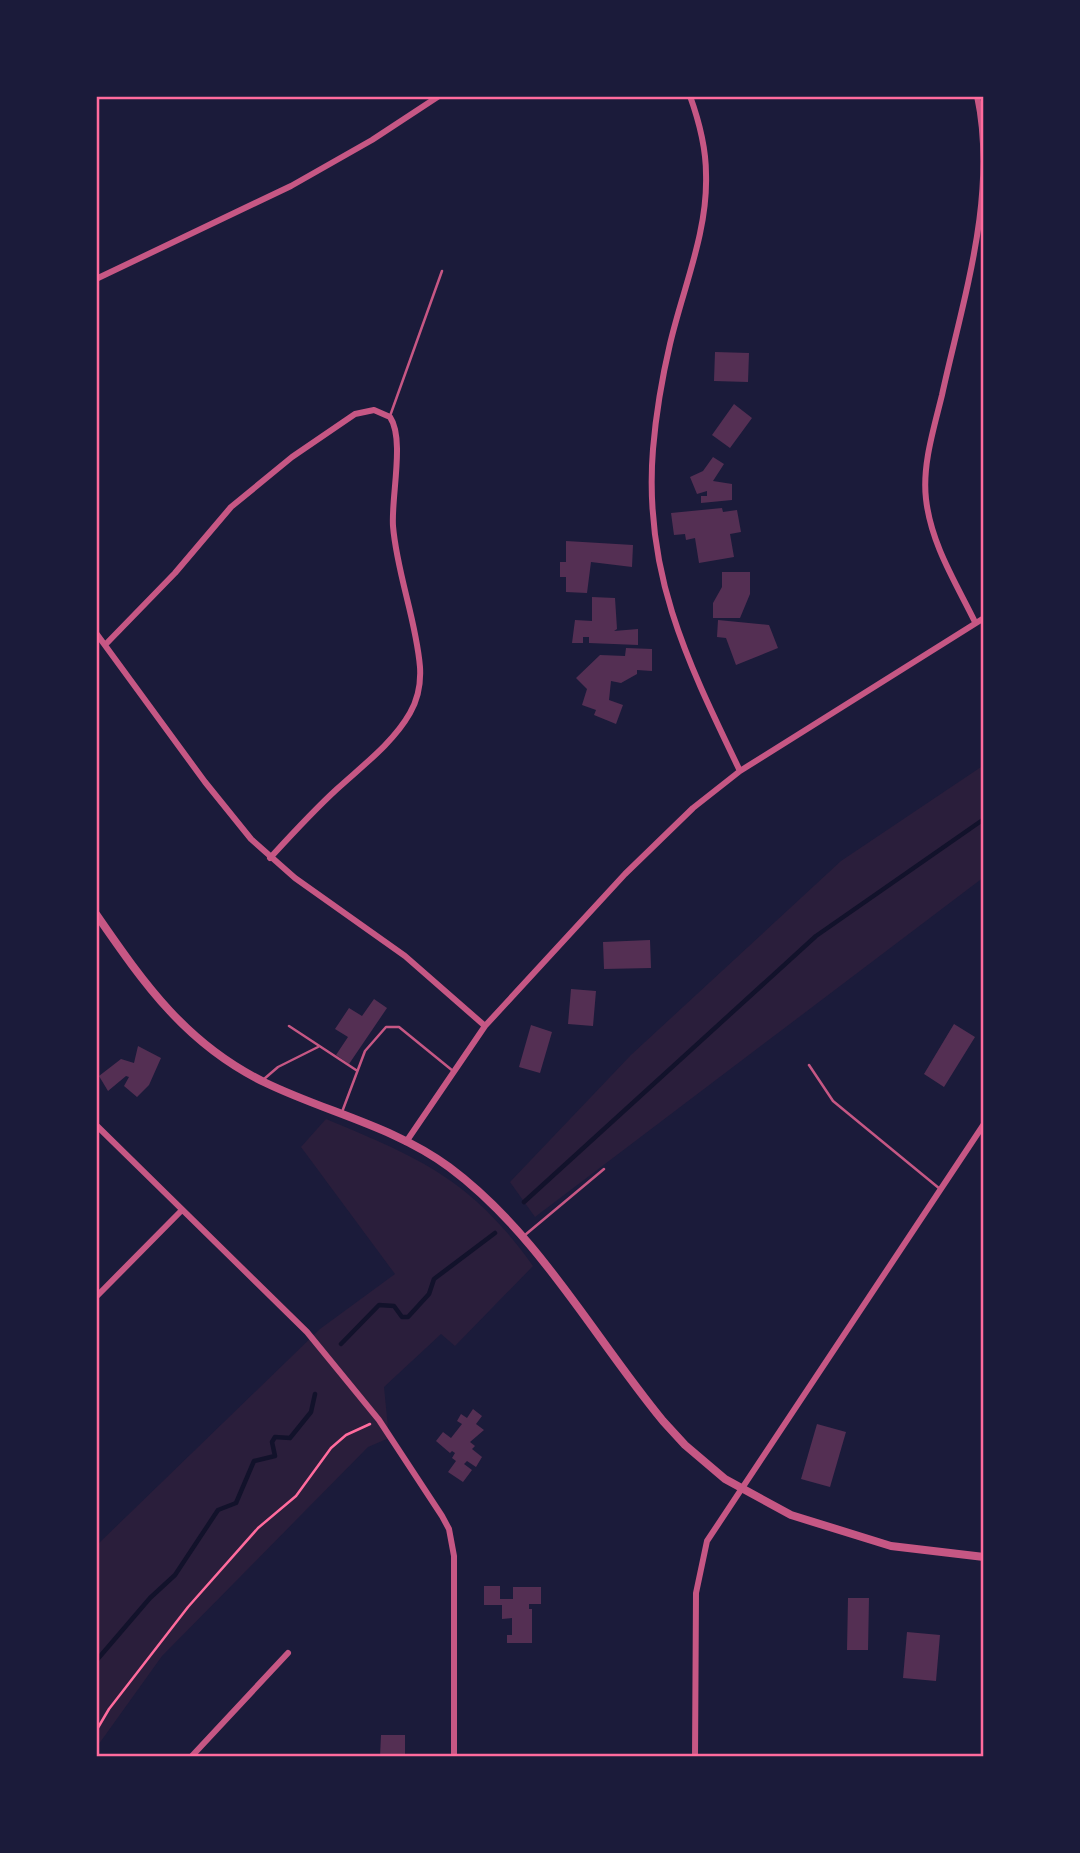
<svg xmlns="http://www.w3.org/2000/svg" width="1080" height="1853" font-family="'PT Sans',sans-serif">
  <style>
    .green { fill: #2a1e3b }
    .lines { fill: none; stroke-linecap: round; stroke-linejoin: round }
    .stream { stroke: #12122b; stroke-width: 4.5 }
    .building { fill: #542f53 }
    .path { stroke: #ff6b9d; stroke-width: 2.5 }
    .service { stroke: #c65784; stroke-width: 2.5 }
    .minor { stroke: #c65784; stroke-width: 6 }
    .tertiary { stroke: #c65784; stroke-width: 8 }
    .neatline { fill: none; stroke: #ff6b9d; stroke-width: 2.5 }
  </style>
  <rect width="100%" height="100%" fill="#1b1b3a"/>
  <path class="green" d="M984,765V877L535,1217L510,1182L631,1055L841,861Z
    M326,1119C420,1158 472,1180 533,1266L455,1346L441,1334L384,1387L389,1438L368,1447L162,1656L96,1748V1546L320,1329L395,1274L301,1147Z"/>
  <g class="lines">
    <path class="stream" d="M524,1202L816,936L984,819
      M341,1344L379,1305L394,1306L402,1317H408L429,1294L434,1279L495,1233
      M96,1661L150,1598L175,1575L218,1510L236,1503L254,1461L275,1456L272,1442L275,1437L290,1438L311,1412L315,1394"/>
  </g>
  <path class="building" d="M715,352L749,353L748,382L714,381Z
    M734,404L752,418L730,448L712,435Z
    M713,457L724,464L713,481L732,484V500L701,503V496H707V491L697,494L690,477L703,471Z
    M722,508L723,512L737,510L741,532L730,534L734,557L699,563L695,538L686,540L685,534L674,535L671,513Z
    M566,541L633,545L632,567L591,562L587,593L566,592V577H560V562H566Z
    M722,572H750V594L740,618H713V603L722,587Z
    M592,597L615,598L617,629L614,631L638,629V645L589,643V637H583V643H572L575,620L592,621Z
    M718,620L769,625L778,648L736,665L726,638L717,637Z
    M626,648L652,649V671L637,670V674L621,683L611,681L609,700L623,705L616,724L594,715L596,710L582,705L587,689L576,678L600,655L625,656Z
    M650,940L651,968L604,969L603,942Z
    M571,989L596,991L593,1026L568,1024Z
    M374,999L387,1008L349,1064L336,1055L348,1037L335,1029L349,1008L362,1016Z
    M954,1024L975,1037L944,1087L924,1074Z
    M531,1025L552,1032L540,1073L519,1067Z
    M138,1046L161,1058L149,1085L137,1097L124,1086L129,1077L126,1076L108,1091L99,1076L121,1059L134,1063Z
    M473,1409L482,1416L476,1424L484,1430L470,1442L475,1446L472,1449L482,1457L476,1467L467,1461L464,1464L472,1470L463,1482L448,1472L456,1461L452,1458L455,1453L452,1451L450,1453L436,1441L443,1432L451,1438L462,1424L457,1421L461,1414L467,1418Z
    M817,1424L846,1432L830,1487L801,1479Z
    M484,1586H500V1599H513V1587H541V1604H529V1609H532V1643H507V1635H512V1618L502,1619V1605H484Z
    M848,1598H869L868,1650H847Z
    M907,1632L940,1635L936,1681L903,1678Z
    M381,1735H405V1757H380Z"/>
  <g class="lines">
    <path class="path" d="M96,1731L109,1709L188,1607L258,1528L296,1496L331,1448L346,1435L370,1424"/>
    <path class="service" d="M390,416L442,271
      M289,1026L356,1070
      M809,1065L833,1101L940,1189
      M264,1079L278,1067L318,1047
      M342,1112L365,1051L386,1027H399L453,1071
      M525,1235L604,1169"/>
    <path class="minor" d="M690,96C699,121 706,147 706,174C708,232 683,288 670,344C662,378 656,414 653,449C643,573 688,663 740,771
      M96,279L291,186L372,140L439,96
      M975,622C956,583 931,544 926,499C922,465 934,428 942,395C963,299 998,195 977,96
      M96,633L205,782L251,839L295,878L405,956L485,1026
      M105,645L175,573L231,507L292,457L355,414L374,410L390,417C405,439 391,497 393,526C397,574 416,619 420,667C421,683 418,699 410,713C393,743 362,766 337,789C313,811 292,834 270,858
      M96,1125L307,1332L379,1420L442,1516L449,1529L454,1556V1757
      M406,1142L485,1026L625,874L693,808L740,771L984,618
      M96,1297L181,1211
      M191,1757L288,1653
      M695,1757L696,1593L707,1541L984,1124"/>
    <path class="tertiary" d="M96,914C145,985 187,1045 266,1083C326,1112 395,1127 449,1167C538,1233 593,1336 663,1421L685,1445L725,1479L791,1515L891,1546L984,1557"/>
  </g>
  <rect width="1080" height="1853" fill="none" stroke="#1b1b3a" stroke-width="196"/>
  <rect x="98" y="98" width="884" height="1657" class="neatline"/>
</svg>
